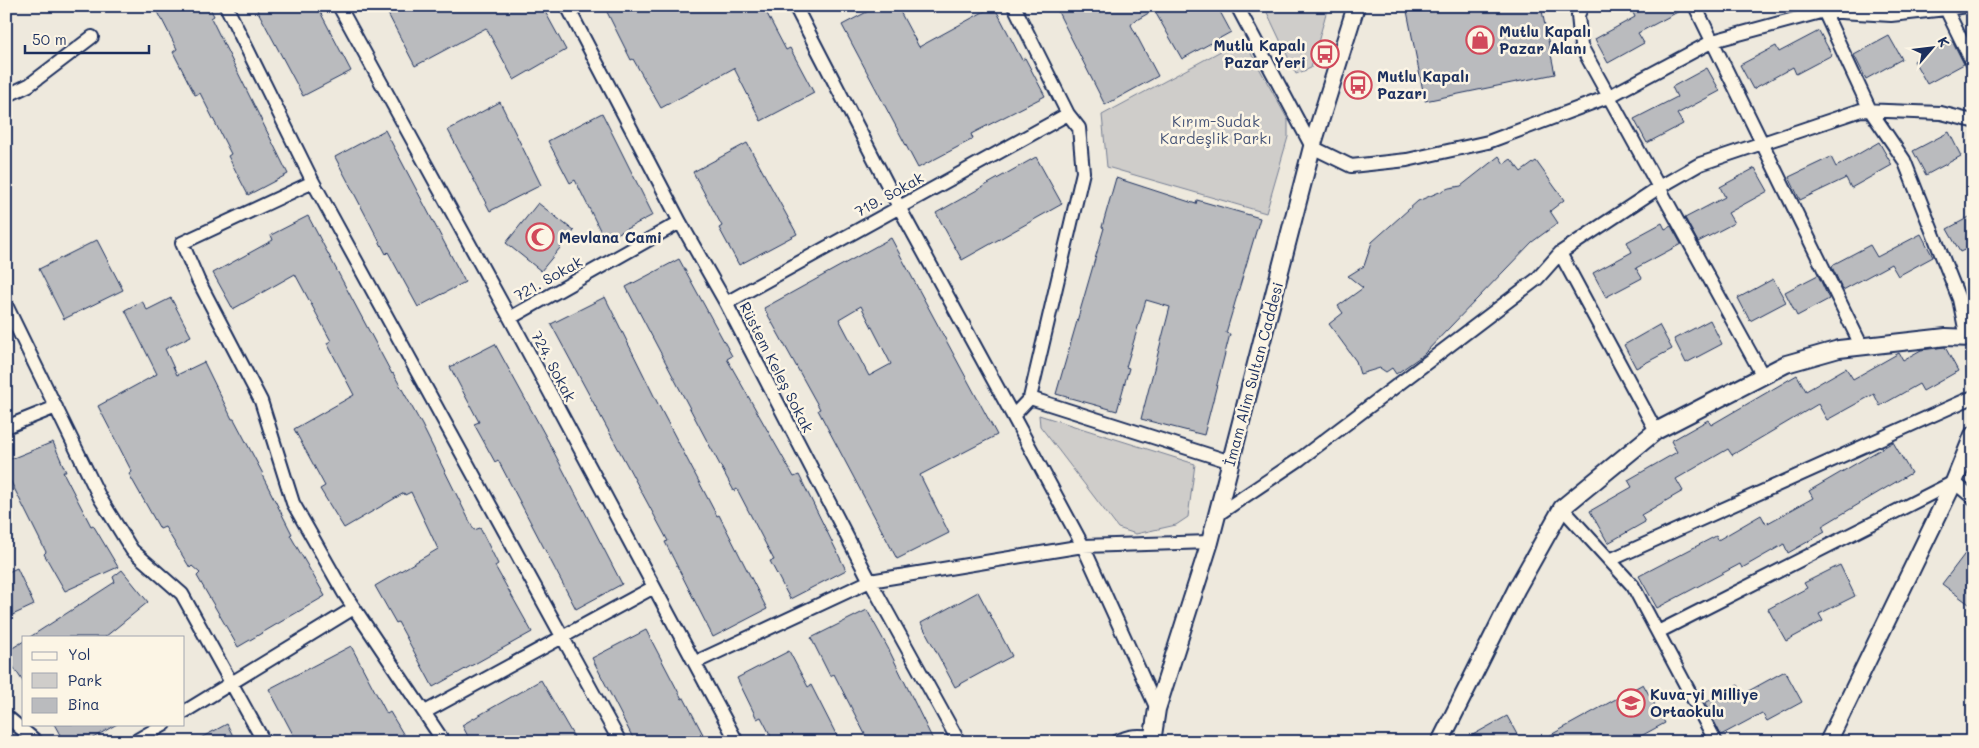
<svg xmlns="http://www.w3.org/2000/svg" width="1979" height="748" font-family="Mali,sans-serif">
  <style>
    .green { fill: #cfcdca; stroke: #757e94 }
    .building { fill: #babbbe; stroke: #1b2f5e; fill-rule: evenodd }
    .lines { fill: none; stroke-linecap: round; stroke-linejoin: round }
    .minor-casing { stroke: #1b2f5e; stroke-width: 16 }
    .tertiary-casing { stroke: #1b2f5e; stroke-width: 20 }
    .minor { stroke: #fcf5e5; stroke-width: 12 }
    .tertiary { stroke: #fcf5e5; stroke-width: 16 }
    .labels { text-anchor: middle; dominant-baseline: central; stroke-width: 5; stroke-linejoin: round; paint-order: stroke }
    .poi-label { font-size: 15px; font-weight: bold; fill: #1b2f5e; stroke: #fcf5e5; text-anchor: start }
    .park-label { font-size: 15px; fill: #485679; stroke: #fcf5e5 }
    .street-label { font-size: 15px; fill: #1b2f5e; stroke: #fcf5e5 }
  </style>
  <rect width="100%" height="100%" fill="#eee9dd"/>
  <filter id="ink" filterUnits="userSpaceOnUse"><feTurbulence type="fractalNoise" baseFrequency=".02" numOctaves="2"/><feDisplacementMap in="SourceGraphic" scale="10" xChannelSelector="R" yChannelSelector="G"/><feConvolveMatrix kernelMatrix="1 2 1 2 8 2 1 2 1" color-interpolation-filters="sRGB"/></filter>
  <g filter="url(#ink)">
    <path class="green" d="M1264,6H1328L1311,68L1296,74Z
      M1243,39L1288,120V137L1266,213L1107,167L1102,115Z
      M1039,415L1195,464L1188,517L1176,525L1136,534L1118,528L1040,426Z"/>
    <path class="building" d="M155,6H209L214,16L211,18L288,174L248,195L228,156L231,154L200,93L195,95L173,52L177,49Z
      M255,6H317L351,71L303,96Z
      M384,6H542L566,50L514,80L486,28L415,66Z
      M604,6H763L786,50L790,48L814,93L761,121L734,68L661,108L633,59L631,60Z
      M878,6H897L919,47L994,6L1022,60L1025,58L1045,96L971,134L973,139L918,168L842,25Z
      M1055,6H1217L1231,32L1182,59L1154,10L1133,22L1131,25L1158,76L1105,105Z
      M1406,6H1541L1555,74L1425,101Z
      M1630,6L1687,7L1638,33L1644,43L1608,63L1595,39L1635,17Z
      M1819,31L1832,55L1796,74L1793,67L1753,89L1740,65L1776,46L1779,52Z
      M1889,36L1902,59L1866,79L1854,55Z
      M1952,40L1964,64L1927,84L1914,61Z
      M1707,68L1720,91L1677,114L1683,124L1647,143L1634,119L1677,97L1672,87Z
      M500,102L541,185L490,211L448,130Z
      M602,113L653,215L605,240L575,180L570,183L548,141Z
      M385,130L465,282L418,307L388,252L386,254L335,157Z
      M1949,132L1961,156L1926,175L1913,151Z
      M1879,142L1892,165L1851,188L1846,178L1800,200L1789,177L1831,157L1836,167Z
      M747,143L797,234L739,265L719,228L722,226L693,172Z
      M1499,156L1504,164L1511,159L1521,172L1536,161L1564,200L1550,211L1558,223L1532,242L1423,355L1396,374L1392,368L1386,372L1380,368L1360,374L1356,361L1329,324L1343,313L1338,306L1363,288L1348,276L1364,266L1372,242L1418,201L1449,188L1461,186Z
      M1036,157L1062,204L962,260L936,213Z
      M1755,168L1768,191L1728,213L1734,223L1698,242L1685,218L1725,197L1720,187Z
      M1116,178L1196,204L1197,200L1260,218L1226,333L1230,334L1204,435L1141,419L1170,307L1146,300L1126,367L1129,368L1117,411L1056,394L1104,228L1102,227Z
      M538,203L574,231L541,271L506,243Z
      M1973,215V246L1960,252L1947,229Z
      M308,216L392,374L393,373L422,425L474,530L480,528L498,564L495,566L532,632L433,687L398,622L396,623L375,586L438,549L411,492L405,495L404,493L344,528L320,489L325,486L294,429L354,395L327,343L331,341L295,274L233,309L213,273L273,240L271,235Z
      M1662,223L1665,229L1671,226L1681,244L1636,268L1642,278L1606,297L1593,273L1632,252L1627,242Z
      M1921,234L1933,257L1898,276L1891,264L1843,290L1832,267L1834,264L1870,245L1877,257Z
      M891,238L997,435L920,475L949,533L897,559L818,410L820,409L764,308ZM861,306L891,364L869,376L839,319Z
      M97,240L123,290L64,319L39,269Z
      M679,259L732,356L727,359L794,477L799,475L846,570L790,599L770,561L774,560L737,489L734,491L706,439L626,287Z
      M1818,275L1829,299L1797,316L1785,292Z
      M1773,279L1786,302L1750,321L1738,298Z
      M605,297L657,402L717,516L719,515L767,609L713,637L665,542L668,541L551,324Z
      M171,298L191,336L165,349L177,375L204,362L232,419H234L263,474L262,475L292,534L290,535L325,596L238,647L197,576L200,573L192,566L190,568L165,527L160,529L129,474L132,472L98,406L157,374L125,310L142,301L147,310Z
      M1710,320L1722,344L1686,363L1674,339Z
      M1659,325L1672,349L1636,368L1624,345Z
      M495,344L545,435L622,584L576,609L498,460L495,462L474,424L479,422L450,367Z
      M1945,347L1958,371L1923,391L1919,384L1880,406L1874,394L1827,420L1818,404L1732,455L1728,449L1676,479L1683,491L1641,515L1645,522L1608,543L1590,511L1632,487L1628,480L1677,452L1671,441L1708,420L1711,425L1797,375L1806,391L1846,368L1853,379L1899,353L1903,360L1921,350Z
      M53,442L66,472H63L91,526L93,525L118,567L65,591L44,554L46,552L6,472V461Z
      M1893,442L1911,473L1822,526L1825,532L1788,553L1784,544L1742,568L1740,564L1657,608L1639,576L1716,536L1718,540L1761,515L1766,524L1813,498L1809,491Z
      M1973,543V607L1942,584Z
      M1840,565L1855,596L1819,614L1823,621L1786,641L1768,609L1807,588L1804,583Z
      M17,568L34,605L6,618V573Z
      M122,570L148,602L105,637H30L115,582L113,577Z
      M978,592L1012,656L955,687L921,623Z
      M867,610L888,648L934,742H869L834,674L830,676L811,638Z
      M646,630L682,699L684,698L707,742H635L592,658Z
      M24,641V683L6,656V652Z
      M351,646L387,714L390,712L408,742H297L269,689Z
      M789,651L808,687L811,685L840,742H774L761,717L757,719L737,678Z
      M1785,671L1802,702L1767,721L1762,713L1721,735L1705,703L1738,685L1743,694Z
      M541,680L574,737L566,742H471L462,725Z
      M1643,684L1665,723L1630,742H1538Z
      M1507,716L1521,742H1460Z
      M54,724H117L86,742H64Z
      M227,724L236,742H193Z"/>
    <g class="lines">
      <g class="minor-casing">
        <path id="minor" d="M226,6L313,182L620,742
          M339,6L510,318L737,742
          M567,6L680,222L726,303L870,581L959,742
          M795,6L899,207L1013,416
          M1014,6L1068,114L1079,128L1083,172L1030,398L1013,416L1083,546L1157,709
          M1237,6L1312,147L1351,166L1407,160L1488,142L1608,97L1713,41L1824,11L1891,15L1946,9L1973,64
          M1582,6L1578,15L1581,46L1763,376
          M1695,6L1862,347
          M1945,6L1946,9L1966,6
          M1824,11L1870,110L1904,160L1959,299L1967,338
          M6,96L29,85L92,37
          M313,182L182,243L198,280L261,401L293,503L344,593L444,742
          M1560,253L1656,431
          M726,303L1068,114
          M6,305L100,498L132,550L182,594L264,742
          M510,318L680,222
          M1030,398L1231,462
          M6,427L56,407
          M1562,508L1633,586L1716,742
          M1217,515L1300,459L1537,279L1560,253L1658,188L1700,164L1861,110L1941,113L1973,121
          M1610,560L1973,397
          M1658,632L1954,482L1973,498
          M696,662L870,581L1083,546L1210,542
          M184,712L354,608
          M425,712L654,587
          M6,716L37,742
          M134,742L165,724
          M1116,742C1129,735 1139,735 1153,737"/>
      </g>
      <g class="tertiary-casing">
        <path id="tertiary" d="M1152,742L1157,709L1210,542L1312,147L1356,6
          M1440,742L1517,588L1562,508L1656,431L1786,364L1839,349L1946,337L1973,338
          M1828,742L1954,482L1973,435"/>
      </g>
      <use href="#minor" class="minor"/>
      <use href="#tertiary" class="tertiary"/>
    </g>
  </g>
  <defs>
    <g id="shop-ring" transform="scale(1.4375)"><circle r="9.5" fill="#fcf5e5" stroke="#d1495b" stroke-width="1.5"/><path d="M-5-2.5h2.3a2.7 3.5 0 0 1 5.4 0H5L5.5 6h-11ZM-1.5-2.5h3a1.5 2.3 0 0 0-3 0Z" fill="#d1495b"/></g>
    <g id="bus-ring" transform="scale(1.4375)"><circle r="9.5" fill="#fcf5e5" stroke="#d1495b" stroke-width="1.5"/><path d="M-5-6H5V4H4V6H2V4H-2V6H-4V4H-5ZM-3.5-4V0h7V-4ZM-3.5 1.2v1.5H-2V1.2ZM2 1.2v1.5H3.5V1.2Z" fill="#d1495b"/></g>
    <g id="mosque-ring" transform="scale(1.4375)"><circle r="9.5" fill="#fcf5e5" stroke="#d1495b" stroke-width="1.5"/><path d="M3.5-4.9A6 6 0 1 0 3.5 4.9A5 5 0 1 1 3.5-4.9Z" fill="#d1495b"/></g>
    <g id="school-ring" transform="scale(1.4375)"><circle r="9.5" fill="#fcf5e5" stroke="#d1495b" stroke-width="1.5"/><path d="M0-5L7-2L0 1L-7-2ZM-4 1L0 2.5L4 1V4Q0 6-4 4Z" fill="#d1495b"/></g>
  </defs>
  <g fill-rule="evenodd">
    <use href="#shop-ring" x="1480" y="40"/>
    <use href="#bus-ring" x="1325" y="54"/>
    <use href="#bus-ring" x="1358" y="85"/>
    <use href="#mosque-ring" x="540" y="237"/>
    <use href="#school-ring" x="1631" y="703"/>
  </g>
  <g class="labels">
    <g class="poi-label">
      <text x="1499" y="31">Mutlu Kapalı<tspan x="1499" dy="17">Pazar Alanı</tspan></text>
      <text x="1306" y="45" text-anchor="end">Mutlu Kapalı<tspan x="1306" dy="17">Pazar Yeri</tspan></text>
      <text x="1377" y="76">Mutlu Kapalı<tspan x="1377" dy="17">Pazarı</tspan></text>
      <text x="559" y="237">Mevlana Cami</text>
      <text x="1650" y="694">Kuva-yi Milliye<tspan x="1650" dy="17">Ortaokulu</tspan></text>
    </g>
    <g class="park-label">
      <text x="1216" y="121">Kırım-Sudak<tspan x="1216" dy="17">Kardeşlik Parkı</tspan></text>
    </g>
    <g class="street-label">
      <text transform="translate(889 194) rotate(-29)">719. Sokak</text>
      <text transform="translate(548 278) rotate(-29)">721. Sokak</text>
      <text transform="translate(554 366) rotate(62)">724. Sokak</text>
      <text transform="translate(777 367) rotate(63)">Rüstem Keleş Sokak</text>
      <text transform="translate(1253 374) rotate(-75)">İmam Alim Sultan Caddesi</text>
    </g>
  </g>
  <rect width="1979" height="748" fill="none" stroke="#fcf5e5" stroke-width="25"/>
  <rect x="12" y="12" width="1954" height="723" fill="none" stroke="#1b2f5e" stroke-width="2" filter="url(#ink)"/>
  <rect x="22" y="636" width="162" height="90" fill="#fcf5e5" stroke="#a2a6af"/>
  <rect x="32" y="652" width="25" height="8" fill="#fcf5e5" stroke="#a2a6af"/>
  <text x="68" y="660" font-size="15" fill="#1b2f5e">Yol</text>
  <rect x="32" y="673" width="25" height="15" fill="#cfcdca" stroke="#a2a6af"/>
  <text x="68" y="686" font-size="15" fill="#1b2f5e">Park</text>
  <rect x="32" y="698" width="25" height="15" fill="#babbbe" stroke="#a2a6af"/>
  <text x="68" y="710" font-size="15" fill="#1b2f5e">Bina</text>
  <g transform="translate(1932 48) rotate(62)" stroke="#fcf5e5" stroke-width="4" paint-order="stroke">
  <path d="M0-4L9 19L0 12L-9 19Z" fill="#1b2f5e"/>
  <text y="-8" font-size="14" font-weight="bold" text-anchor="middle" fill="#1b2f5e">K</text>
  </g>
  <path d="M25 45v8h124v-8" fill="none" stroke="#1b2f5e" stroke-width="2.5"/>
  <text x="32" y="45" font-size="15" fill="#1b2f5e" stroke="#fcf5e5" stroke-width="4" paint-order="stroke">50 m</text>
</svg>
